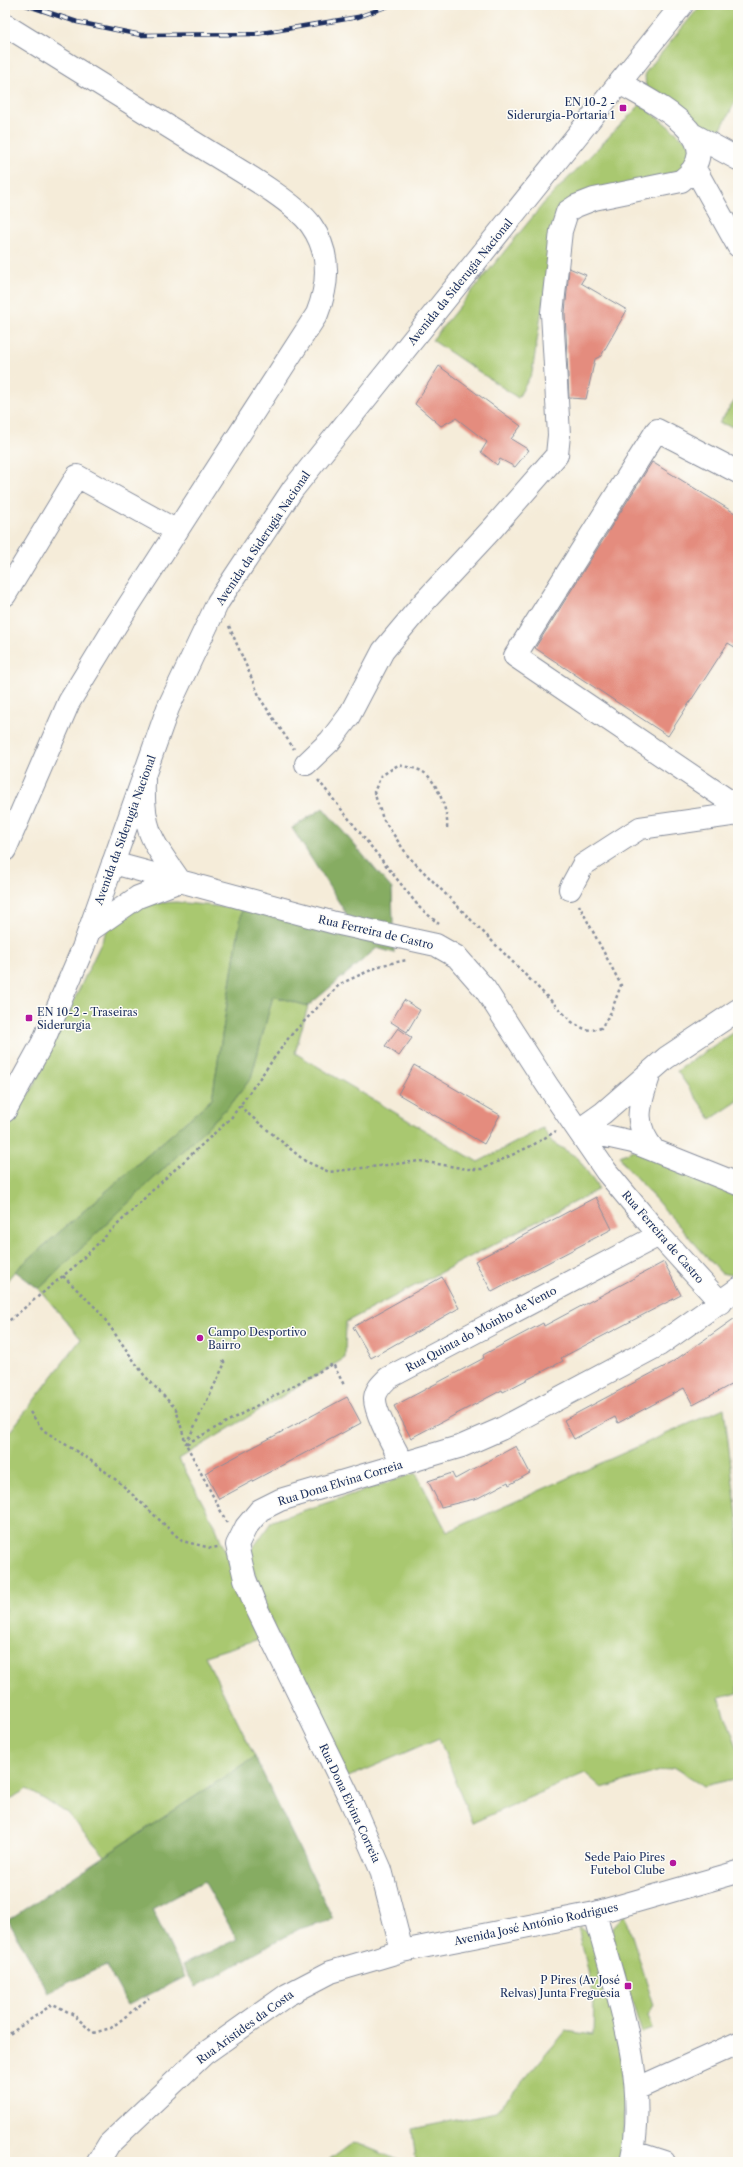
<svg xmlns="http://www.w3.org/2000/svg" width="743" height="2167" font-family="'Libre Caslon Text',serif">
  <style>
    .green { fill: #a9c86f; stroke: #627c66 }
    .forest { fill: #86ac62; stroke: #506e60 }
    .building { fill: #e48c7e }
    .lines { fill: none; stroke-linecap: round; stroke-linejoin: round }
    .minor-casing { stroke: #888e9c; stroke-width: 24 }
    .major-casing { stroke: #888e9c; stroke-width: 24 }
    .path { stroke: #888e9c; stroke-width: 2.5; stroke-dasharray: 3 3; stroke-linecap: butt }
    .minor { stroke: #fff; stroke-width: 22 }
    .major { stroke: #fff; stroke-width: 22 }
    .rail-casing { stroke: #1b2f5e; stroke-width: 4.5 }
    .rail { stroke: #fdfcf7; stroke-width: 3; stroke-dasharray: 9; stroke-linecap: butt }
    .poi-dot { fill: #b5179e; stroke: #fdfcf7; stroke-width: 1.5 }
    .labels { text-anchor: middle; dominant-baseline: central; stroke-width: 3; stroke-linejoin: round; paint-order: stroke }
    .poi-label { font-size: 11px; fill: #1b2f5e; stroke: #fdfcf7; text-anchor: end }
    .street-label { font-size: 11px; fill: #1b2f5e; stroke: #fdfcf7 }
  </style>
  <rect width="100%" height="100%" fill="#fdfcf7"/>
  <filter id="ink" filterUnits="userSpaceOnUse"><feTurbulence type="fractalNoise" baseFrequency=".025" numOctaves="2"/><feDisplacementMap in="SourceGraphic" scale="8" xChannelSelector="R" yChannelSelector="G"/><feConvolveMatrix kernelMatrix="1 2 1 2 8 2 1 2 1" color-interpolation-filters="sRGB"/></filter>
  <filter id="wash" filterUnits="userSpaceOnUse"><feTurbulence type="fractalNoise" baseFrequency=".012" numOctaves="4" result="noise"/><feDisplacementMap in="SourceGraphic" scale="16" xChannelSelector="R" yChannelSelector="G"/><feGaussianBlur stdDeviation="0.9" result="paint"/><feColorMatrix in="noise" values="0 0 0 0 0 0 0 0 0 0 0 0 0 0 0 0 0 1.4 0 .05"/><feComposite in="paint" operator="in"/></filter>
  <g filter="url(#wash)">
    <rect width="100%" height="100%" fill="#f5ecd9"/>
    <path class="green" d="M701,5H738V97L716,138L646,92L645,73Z
      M641,104L690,144L692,158L682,170L558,207L532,373L518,398L432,340L544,203Z
      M738,396V428L719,423Z
      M176,902L242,909L212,1099L15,1271L5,1283V1133L34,1085L111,922L141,904Z
      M273,996L308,1006L295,1053L478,1162L543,1128L552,1142L578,1158L599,1189L346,1322L345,1358L179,1459L216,1528L259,1639L205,1656L255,1757L105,1856L67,1813L27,1789L5,1802V1438L81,1339L39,1289L232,1103L251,1078Z
      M738,1029V1101L711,1119L677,1071Z
      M633,1150L738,1185V1270L731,1275L721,1273L624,1164L620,1156Z
      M724,1408L738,1524V1693L719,1698L738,1749V1778L704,1786L674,1767L602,1788L585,1773L472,1823L439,1738L346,1778L270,1619L248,1555L272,1521L416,1473L447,1532Z
      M625,1914L654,2005L648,2015L653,2029L642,2033L614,1947L613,1927Z
      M578,1927L599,1940L619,2029L625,2082L622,2162H416L412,2129L496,2112L566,2031L593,2035L594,1997Z
      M354,2142L403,2162H327Z"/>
    <path class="forest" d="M323,808L392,889L394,953L377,948L308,1006L273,996L251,1078L232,1103L39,1289L15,1271L212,1099L242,909L330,932L347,915L292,828Z
      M255,1757L333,1919L299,1929L196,1987L182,1965L237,1939L204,1881L152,1909L185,1977L128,2005L106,1965L48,1992L8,1920Z"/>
    <g id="blocks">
      <path class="building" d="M569,268L586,275L581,283L627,310L601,356L595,359L586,399L569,398L565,313Z
        M439,366L521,426L511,439L529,450L515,467L500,459L497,465L481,452L487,442L456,418L441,426L415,404Z
        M652,462L738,515V649L728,643L668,736L535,648Z
        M404,1000L420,1010L407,1032L391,1022Z
        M398,1028L412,1038L399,1056L385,1046Z
        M414,1065L500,1115L484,1144L398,1094Z
        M596,1197L612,1229L492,1292L475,1261Z
        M664,1262L681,1295L561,1358L563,1361L503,1392L502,1390L411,1438L394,1406L484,1358L483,1355L543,1323L544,1326Z
        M442,1277L459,1308L371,1358L353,1327Z
        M738,1316V1381L693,1405L684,1388L618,1423L615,1417L574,1439L564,1420L671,1363Z
        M347,1397L361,1423L219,1499L205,1473Z
        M516,1446L530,1473L509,1485L508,1482L478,1498L441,1507L428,1481L452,1473L455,1479Z"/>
    </g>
  </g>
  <g filter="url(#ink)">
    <use href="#blocks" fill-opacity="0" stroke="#888e9c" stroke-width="1"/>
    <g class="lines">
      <g class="minor-casing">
        <path id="minor" d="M5,25C74,68 142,110 211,153C237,169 294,201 311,225C331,253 329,284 317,314L116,625L69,702L5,850
          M694,135L738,159
          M694,167L738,246
          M738,472L657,430L515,656L738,807
          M5,595L77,476L177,531
          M306,764L330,741L349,716L383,651L424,602L493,528L557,455L559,435L552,313L561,231L567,212L576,206L594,199L681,181C735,139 651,102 620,83
          M144,780C142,830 152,841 180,881
          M113,863L335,923L436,945L457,957L485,989L547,1085L606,1171L659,1235L721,1303
          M570,889L583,865L640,828L738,814
          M89,931L138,897L180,881
          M650,1073C640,1104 631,1122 654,1150
          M579,1130L603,1113L666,1058L738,1010
          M579,1130L633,1142L738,1184
          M403,1464C396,1450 374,1413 375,1398C376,1389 382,1384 388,1378L659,1235
          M595,1913C616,1993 650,2079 631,2162
          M402,1951L381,1870L350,1799L256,1607L245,1579L237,1545L246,1527L260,1510L280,1500L462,1446L501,1429L659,1345L738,1289
          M636,2089L738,2043
          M633,2152L664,2162
          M98,2162L109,2144L204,2054L287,1995L331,1972L402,1951L595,1913L738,1872"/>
      </g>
      <g class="major-casing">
        <path id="major" d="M5,1111L43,1042L65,990L83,948L168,708L218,602L293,489L682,5"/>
      </g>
      <path class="path" d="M229,626L261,700L294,749
        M318,780L420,908L439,924
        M447,828C449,813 437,780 423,772C417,768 406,767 398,765L381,776L374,792L383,819L408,856L572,1022C583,1029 588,1032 601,1028L611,1012L621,985L579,905
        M240,1105L246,1112L305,1161L329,1172L420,1161L468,1169H482L533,1145L556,1131
        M63,1276L99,1311L144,1375L176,1409L186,1444
        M5,1324L75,1266L157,1186L231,1118L290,1036L340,984L382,965L407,960
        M30,1412L43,1430L93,1462L120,1483L182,1541L211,1548L218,1547
        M186,1444L225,1363L221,1359
        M227,1523L186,1444L333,1364L344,1385
        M5,2037L53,2004L74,2015L93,2033L111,2028L149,1998"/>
      <use href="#minor" class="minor"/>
      <use href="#major" class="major"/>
      <g class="rail-casing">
        <path id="rail" d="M26,5L77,22L141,35L256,34L358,17L391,5"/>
      </g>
      <use href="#rail" class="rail"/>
    </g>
  </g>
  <g class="poi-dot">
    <rect x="619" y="104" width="8" height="8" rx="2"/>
    <rect x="25" y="1014" width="8" height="8" rx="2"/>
    <circle cx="200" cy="1338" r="4"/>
    <circle cx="673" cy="1863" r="4"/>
    <rect x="624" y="1982" width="8" height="8" rx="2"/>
  </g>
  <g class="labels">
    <g class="poi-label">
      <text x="615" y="102">EN 10-2 -<tspan x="615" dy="13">Siderurgia-Portaria 1</tspan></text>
      <text x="37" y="1012" text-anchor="start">EN 10-2 - Traseiras<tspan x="37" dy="13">Siderurgia</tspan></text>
      <text x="208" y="1332" text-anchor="start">Campo Desportivo<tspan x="208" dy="13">Bairro</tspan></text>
      <text x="665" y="1857">Sede Paio Pires<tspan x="665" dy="13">Futebol Clube</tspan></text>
      <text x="620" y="1980">P Pires (Av José<tspan x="620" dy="13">Relvas) Junta Freguesia</tspan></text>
    </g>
    <g class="street-label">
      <text transform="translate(460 282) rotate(-51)">Avenida da Siderugia Nacional</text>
      <text transform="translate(263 538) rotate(-56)">Avenida da Siderugia Nacional</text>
      <text transform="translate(125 830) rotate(-70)">Avenida da Siderugia Nacional</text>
      <text transform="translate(376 932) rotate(13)">Rua Ferreira de Castro</text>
      <text transform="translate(663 1237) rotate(49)">Rua Ferreira de Castro</text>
      <text transform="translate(481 1329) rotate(-28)">Rua Quinta do Moinho de Vento</text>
      <text transform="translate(340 1483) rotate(-17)">Rua Dona Elvina Correia</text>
      <text transform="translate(350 1803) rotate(65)">Rua Dona Elvina Correia</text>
      <text transform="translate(536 1924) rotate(-12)">Avenida José António Rodrigues</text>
      <text transform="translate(245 2027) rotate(-36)">Rua Aristides da Costa</text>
    </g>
  </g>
  <rect width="743" height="2167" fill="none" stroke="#fdfcf7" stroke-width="20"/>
</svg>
